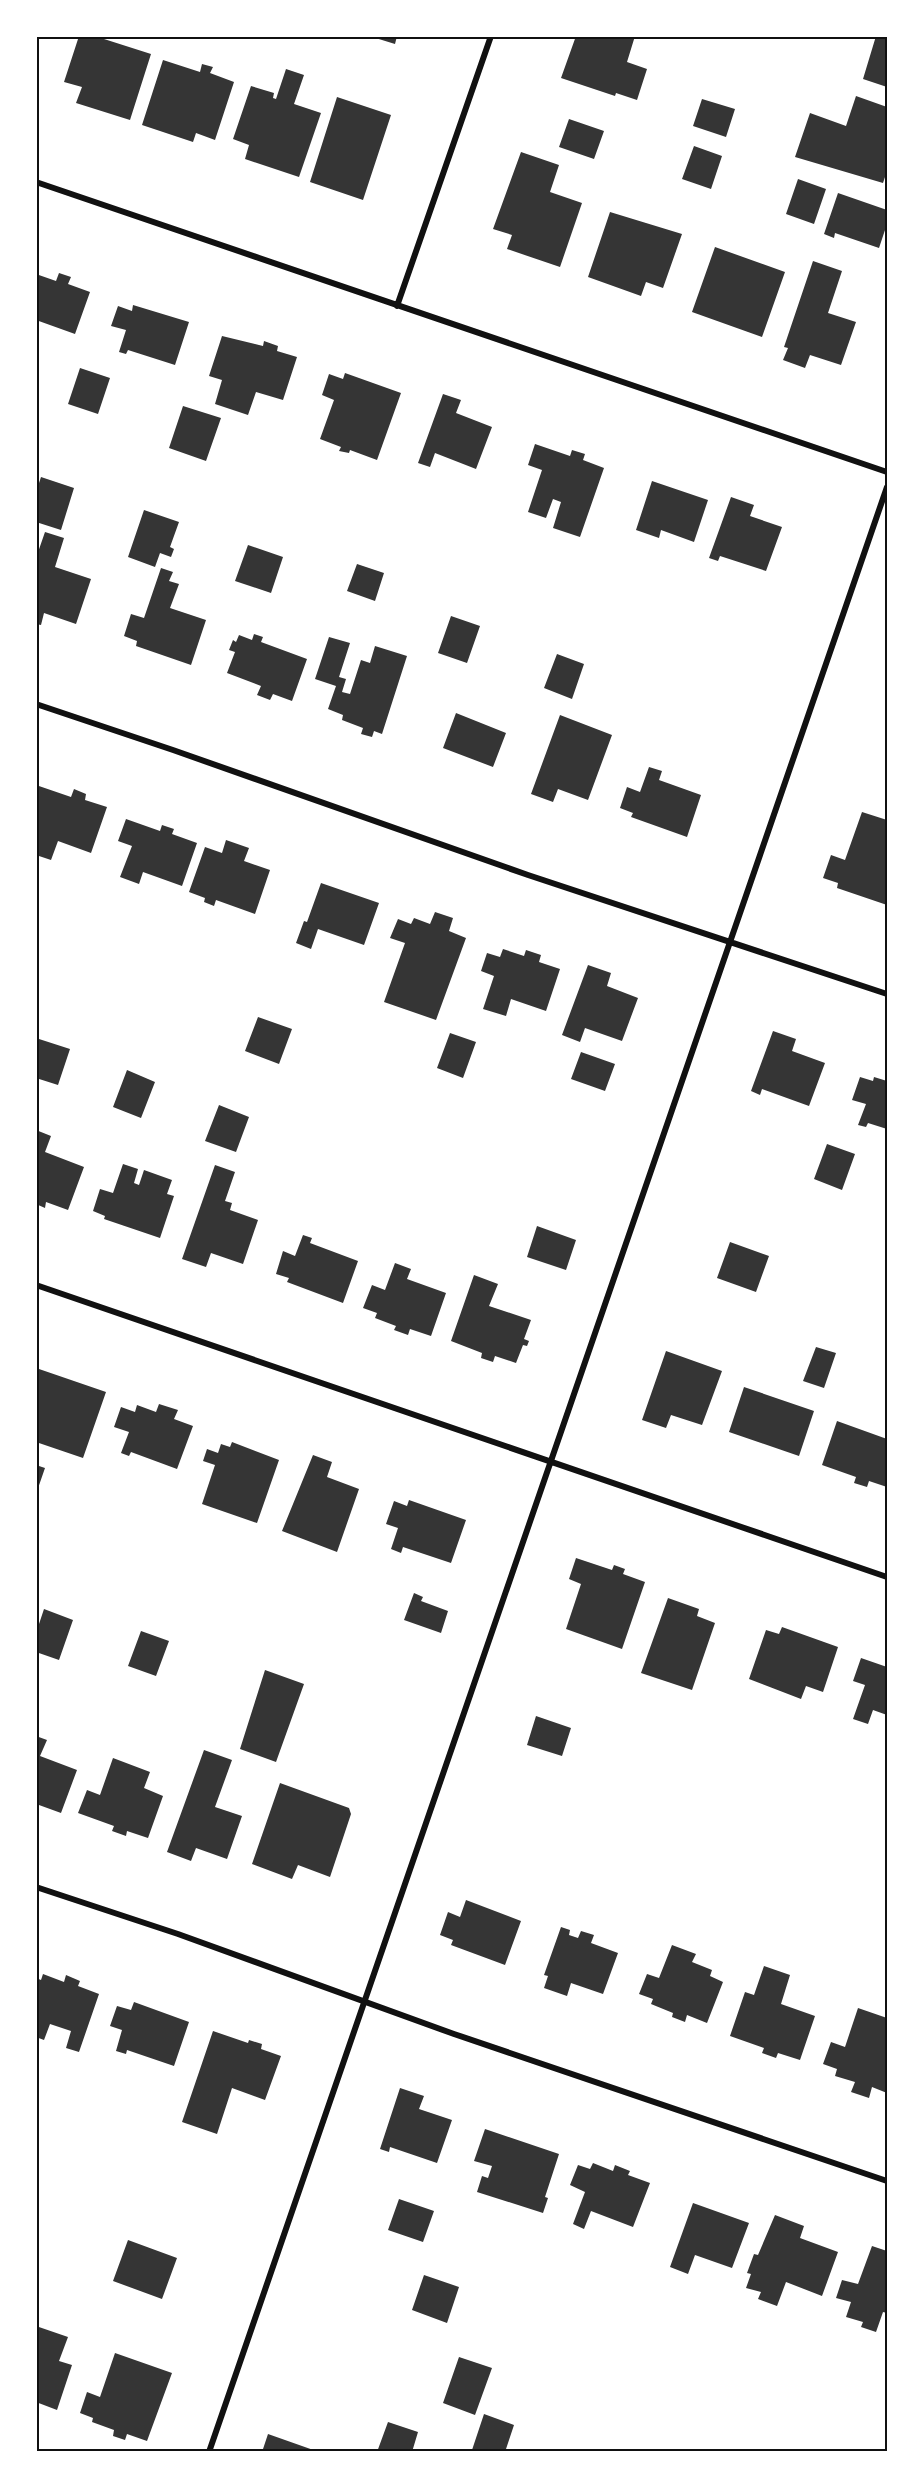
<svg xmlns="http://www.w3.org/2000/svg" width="923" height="2488" font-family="Inter,sans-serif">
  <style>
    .building { fill: #353535 }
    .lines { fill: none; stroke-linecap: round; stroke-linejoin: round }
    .minor { stroke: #111; stroke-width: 6 }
    .neatline { fill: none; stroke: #111; stroke-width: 2 }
  </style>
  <rect width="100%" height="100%" fill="#fff"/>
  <path class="building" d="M79,36H105L104,39L151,54L130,120L76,103L82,87L64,82Z
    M369,36H397L395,44Z
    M576,36H635L627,62L647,69L637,100L616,93L615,96L561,78Z
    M876,36H887V87L863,79Z
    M163,60L200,72L202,64L213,67L210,73L234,82L215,140L196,133L193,142L142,125Z
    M286,69L304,75L294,104L321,113L299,177L245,159L249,145L233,139L251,86L274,93L273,98L276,99Z
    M856,96L887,107V171L883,183L795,157L810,113L846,126Z
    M337,97L391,115L363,200L310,182Z
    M702,99L735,109L726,137L693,126Z
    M569,119L604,131L594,159L559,147Z
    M694,146L722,156L711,189L682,179Z
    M521,152L559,165L550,192L582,203L560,267L507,249L512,235L493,229Z
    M798,179L826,189L814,224L786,214Z
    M838,193L887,210V224L879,248L835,233L834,238L824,234Z
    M610,212L682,234L663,288L646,282L641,296L588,277Z
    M715,247L785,272L762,337L692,312Z
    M813,261L842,271L828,313L856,322L841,365L810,355L805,368L783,360L788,348L784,347Z
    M59,273L71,277L68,284L90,292L75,334L36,320V274L56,281Z
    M133,305L189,322L175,365L128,350L126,354L119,352L126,330L111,326L118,306L132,311Z
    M222,336L263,346L264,341L278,346L277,351L297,357L283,400L256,392L248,415L215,404L222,380L209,376Z
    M80,368L110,378L98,414L68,404Z
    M345,373L401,393L377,460L350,450L349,453L339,451L341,447L320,439L334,400L322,395L329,374L343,379Z
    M443,394L461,400L456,413L492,427L476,469L435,453L430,467L418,463Z
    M183,406L221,418L206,461L169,448Z
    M535,444L570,456L572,450L585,454L583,460L604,468L580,537L553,528L561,502L553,499L546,518L528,512L542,470L528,465Z
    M41,477L74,488L61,530L36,522V492Z
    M652,481L708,500L694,542L661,530L659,538L636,530Z
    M731,497L754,505L750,516L782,527L766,571L720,556L718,561L709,558Z
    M144,510L179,522L170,547L174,549L171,557L160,553L155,567L128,557Z
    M45,532L64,538L55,567L91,579L76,624L44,613L41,625L36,624V558Z
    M248,545L283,557L271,593L235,581Z
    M357,564L384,573L375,601L347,591Z
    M161,568L173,572L169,581L179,584L170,608L206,620L191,665L136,646L137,641L124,636L131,614L144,618Z
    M451,616L480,626L467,663L438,653Z
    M254,634L263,637L261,642L307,659L292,701L273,694L270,700L257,695L261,686L227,673L235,652L229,650L233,640L236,642L239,635L252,640Z
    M329,637L350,643L339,677L346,679L342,692L350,694L361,660L370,663L375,646L407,656L382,734L374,731L372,737L361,734L363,728L342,720L343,715L328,709L336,686L315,679Z
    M557,654L584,664L572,699L544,688Z
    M456,713L506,733L493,767L443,748Z
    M560,715L612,735L588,800L558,789L553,802L531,794Z
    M649,767L662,771L659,780L701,795L687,837L631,817L633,813L620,808L627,787L640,792Z
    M36,785L71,797L74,789L86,794L85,800L107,807L91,853L58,841L51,860L36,855Z
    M862,812L887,820V905L837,888L838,883L823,878L831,855L845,860Z
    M126,819L160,831L162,825L174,829L172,834L197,843L182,886L143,872L139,884L120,877L132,846L118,841Z
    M226,840L249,848L244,861L270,870L255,914L216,900L214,906L204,902L205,898L189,892L205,847L222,853Z
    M321,883L379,903L364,945L318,929L311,949L296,943L304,921L307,922Z
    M435,912L453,918L449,931L466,938L436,1020L384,1002L405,943L390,938L398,919L411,924L414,918L430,924Z
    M503,949L524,956L526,950L541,955L539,962L560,969L546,1011L511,999L506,1016L483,1009L494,976L481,971L487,953L500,957Z
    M588,965L611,973L607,986L638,998L622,1041L585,1028L580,1042L562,1035Z
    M258,1017L292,1029L279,1064L245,1051Z
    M773,1031L796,1039L792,1051L825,1063L809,1106L762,1089L760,1095L751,1091Z
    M450,1033L476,1042L463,1078L437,1068Z
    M39,1039L70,1049L58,1085L36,1078V1050Z
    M581,1052L615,1064L605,1091L571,1079Z
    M127,1070L155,1082L141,1118L113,1107Z
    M860,1077L873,1081L874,1077L887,1081V1129L868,1123L866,1127L858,1125L866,1104L852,1100Z
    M219,1105L249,1117L236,1152L205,1141Z
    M36,1130L51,1136L45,1152L84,1167L68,1210L46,1202L45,1208L36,1204Z
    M827,1144L855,1154L842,1190L814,1179Z
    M123,1164L138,1169L134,1183L139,1185L144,1170L172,1180L167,1194L174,1196L160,1238L104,1219L105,1216L93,1211L100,1189L113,1193Z
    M215,1165L235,1172L225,1201L232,1203L230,1210L258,1220L243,1264L211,1253L206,1267L182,1259Z
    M537,1226L576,1240L566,1270L527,1257Z
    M303,1235L312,1238L310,1243L358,1261L343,1303L287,1282L289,1278L276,1274L283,1251L295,1256Z
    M730,1242L769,1256L756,1292L717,1278Z
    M395,1263L411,1269L407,1279L446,1293L431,1336L410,1329L408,1335L394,1330L396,1326L375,1318L377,1313L363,1308L372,1285L385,1290Z
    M474,1275L498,1284L489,1306L531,1320L524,1339L529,1341L527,1346L523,1345L516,1363L495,1356L493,1362L481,1358L482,1353L451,1341Z
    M816,1347L836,1353L824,1388L803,1381Z
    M666,1351L722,1371L702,1425L671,1415L666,1428L642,1420Z
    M39,1369L106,1392L83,1458L36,1442V1379Z
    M744,1387L814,1411L799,1456L729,1432Z
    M159,1404L178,1410L174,1419L193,1426L177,1469L131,1452L129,1456L121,1453L129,1432L114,1427L121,1407L135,1412L137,1405L156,1412Z
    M837,1421L887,1439V1487L869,1481L867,1487L854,1483L856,1477L822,1465Z
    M232,1442L279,1460L257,1523L202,1504L215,1465L203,1461L207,1449L218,1453L221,1444L230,1447Z
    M313,1455L332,1462L327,1477L359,1489L337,1552L282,1531Z
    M36,1465L45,1468L36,1494Z
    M409,1500L466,1520L451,1563L403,1547L401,1553L391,1549L398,1528L386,1524L394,1501L407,1506Z
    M576,1558L612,1570L614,1565L625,1569L623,1574L645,1582L622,1649L566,1629L581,1584L569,1579Z
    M414,1593L423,1597L421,1601L448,1611L441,1633L404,1620Z
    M668,1598L699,1609L697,1616L715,1623L692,1690L641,1673Z
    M44,1609L73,1620L59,1660L36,1652V1633Z
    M782,1627L838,1647L823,1692L806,1686L801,1699L749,1679L766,1630L779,1634Z
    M141,1631L169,1641L156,1676L128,1666Z
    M861,1658L887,1667V1715L873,1710L868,1724L853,1719L865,1685L853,1681Z
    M265,1670L304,1684L276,1762L240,1749Z
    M536,1716L571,1728L562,1756L527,1745Z
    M36,1736L47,1740L40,1756L77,1770L61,1813L39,1805L36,1812Z
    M204,1750L232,1760L215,1807L242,1816L227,1859L196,1848L191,1861L167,1852Z
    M113,1758L150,1772L144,1788L163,1796L148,1838L127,1831L126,1836L112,1831L114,1826L78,1813L87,1790L100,1795Z
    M280,1783L349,1808L351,1814L330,1877L298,1865L292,1879L252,1864Z
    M466,1900L521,1921L505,1965L451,1945L453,1940L440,1935L448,1912L460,1917Z
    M561,1927L570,1930L569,1935L578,1938L581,1931L594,1935L591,1943L618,1953L603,1994L571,1983L567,1996L544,1988L548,1976L544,1975Z
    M672,1945L696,1954L692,1962L712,1970L710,1976L723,1982L707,2023L687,2015L685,2022L672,2017L673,2013L651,2004L653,1999L639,1994L647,1974L659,1978Z
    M764,1966L790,1975L781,2004L815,2016L800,2060L778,2053L776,2058L762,2053L764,2048L730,2036L745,1992L754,1995Z
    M43,1974L64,1982L66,1975L80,1981L78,1986L99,1994L79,2052L66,2048L71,2031L50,2024L44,2040L36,2037V1978L41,1980Z
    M134,2002L189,2022L174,2066L127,2050L126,2054L116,2051L122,2030L110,2026L117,2006L131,2010Z
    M858,2008L887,2018V2093L872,2087L869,2098L851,2092L855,2082L835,2076L837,2069L823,2064L831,2042L845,2047Z
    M213,2031L248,2043L249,2040L262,2044L261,2049L281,2056L265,2100L232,2088L217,2134L182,2122Z
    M400,2088L424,2096L419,2109L452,2120L437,2163L390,2147L389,2152L380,2149Z
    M485,2129L559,2154L545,2197L548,2198L543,2213L477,2192L482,2176L488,2178L492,2166L474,2161Z
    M593,2163L613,2171L615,2165L630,2171L628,2175L650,2183L633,2227L591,2211L584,2229L573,2224L585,2192L570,2185L578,2165L590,2169Z
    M399,2199L434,2211L423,2242L388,2230Z
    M693,2203L749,2223L732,2268L695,2255L688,2274L670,2267Z
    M775,2215L804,2226L800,2238L838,2252L822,2296L786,2282L777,2306L758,2299L761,2292L746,2288L751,2274L747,2273L754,2254L758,2255Z
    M128,2240L177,2258L162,2299L113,2281Z
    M872,2246L887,2251V2313L883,2312L876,2332L861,2327L863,2322L846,2317L851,2302L836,2298L842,2280L858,2284Z
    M424,2275L459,2287L447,2323L412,2310Z
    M36,2326L68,2337L59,2361L72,2365L57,2410L36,2402Z
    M115,2353L172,2373L147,2441L127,2434L125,2440L113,2436L114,2430L92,2422L93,2418L80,2413L87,2392L100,2397Z
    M459,2357L492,2368L475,2415L443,2403Z
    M484,2414L514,2425L505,2452L472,2450Z
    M388,2422L418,2432L412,2452H377Z
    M268,2434L319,2452H262Z"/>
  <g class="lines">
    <path class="minor" d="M36,182L887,472
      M397,306L491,36
      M36,704L173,750L528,875L887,994
      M36,1285L887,1577
      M36,1887L178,1934L454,2034L887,2181
      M209,2452L887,487"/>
  </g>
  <rect width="923" height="2488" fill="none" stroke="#ffffff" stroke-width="75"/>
  <rect x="38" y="38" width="848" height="2412" class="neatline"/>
</svg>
